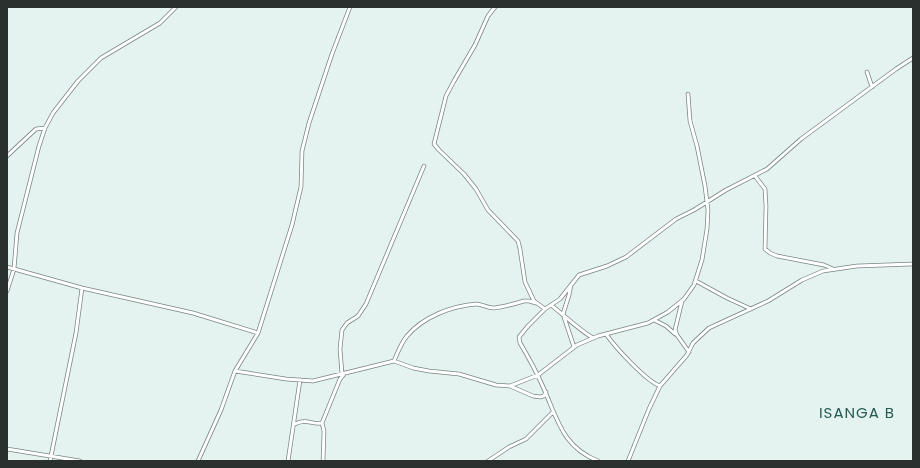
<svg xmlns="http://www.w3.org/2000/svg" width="920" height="468" font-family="Poppins,sans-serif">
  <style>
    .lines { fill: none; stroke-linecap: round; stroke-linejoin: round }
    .street-casing { stroke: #788582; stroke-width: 4.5 }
    .street { stroke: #fff; stroke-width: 3 }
    .labels { text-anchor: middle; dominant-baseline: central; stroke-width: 3.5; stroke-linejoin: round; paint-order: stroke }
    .quarter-label { font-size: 15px; letter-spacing: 1px; fill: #245c53; stroke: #e5f3f0 }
  </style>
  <rect width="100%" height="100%" fill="#e5f3f0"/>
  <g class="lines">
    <g class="street-casing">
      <path id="street" d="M495,7L488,16L475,45L454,81L446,96L434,144L439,150L464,174L476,189L488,210L518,241L520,249L525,282L534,301L545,309
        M867,72L872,87
        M7,156L36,129L45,128
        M755,176L765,189L766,206L765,249L770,253L777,256L824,265L833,269
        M7,267L82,288L193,313L258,333
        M696,281L727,298L751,309
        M571,285L569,295L563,314L574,347
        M7,291L14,269L17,233L39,146L45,128L53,113L78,81L101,58L160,23L176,7
        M682,301L675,330L677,335L689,352
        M551,305C565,316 578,329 593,338
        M654,320L666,326L675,334
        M606,334C615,347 646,381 660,386
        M394,361C398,352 401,343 407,336C423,317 451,306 476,304C482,304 487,308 494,308C504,307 514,304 524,301H529L536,303
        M235,371L286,379L313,381L394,361L413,368L429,371L459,374L496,385L510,386L538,375L577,345L598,336L648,323L668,312L684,299L694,285L702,260L707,229L708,210L705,186L697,146L690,121L688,94
        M342,374L340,349L342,330L347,323L358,316L366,304L424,166
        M510,386L533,396L540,397L544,396L546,392
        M322,423L324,431L323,461
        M295,424C307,418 311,425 322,423L340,379L345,373
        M7,449L80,461
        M50,461L76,333L82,288
        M198,461L221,410L235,371L258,333L292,225L301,187L302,151L309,123L332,54L350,7
        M288,461L300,380
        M488,461L509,447L526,439L553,412
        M598,461C563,447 558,421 544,389C537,373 529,358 520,343L519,337L528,326L545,309L560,299L579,275L607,266L626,257L676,219L694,210L726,190L767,169L801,139L896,69L913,58
        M628,461L649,409L660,386L687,355L693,343L709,328L768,301L802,280L823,271L857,266L913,264"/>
    </g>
    <use href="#street" class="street"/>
  </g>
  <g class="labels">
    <g class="quarter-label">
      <text x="857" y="412">ISANGA B</text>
    </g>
  </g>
  <rect width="920" height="468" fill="none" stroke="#2a302e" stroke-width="16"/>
</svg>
